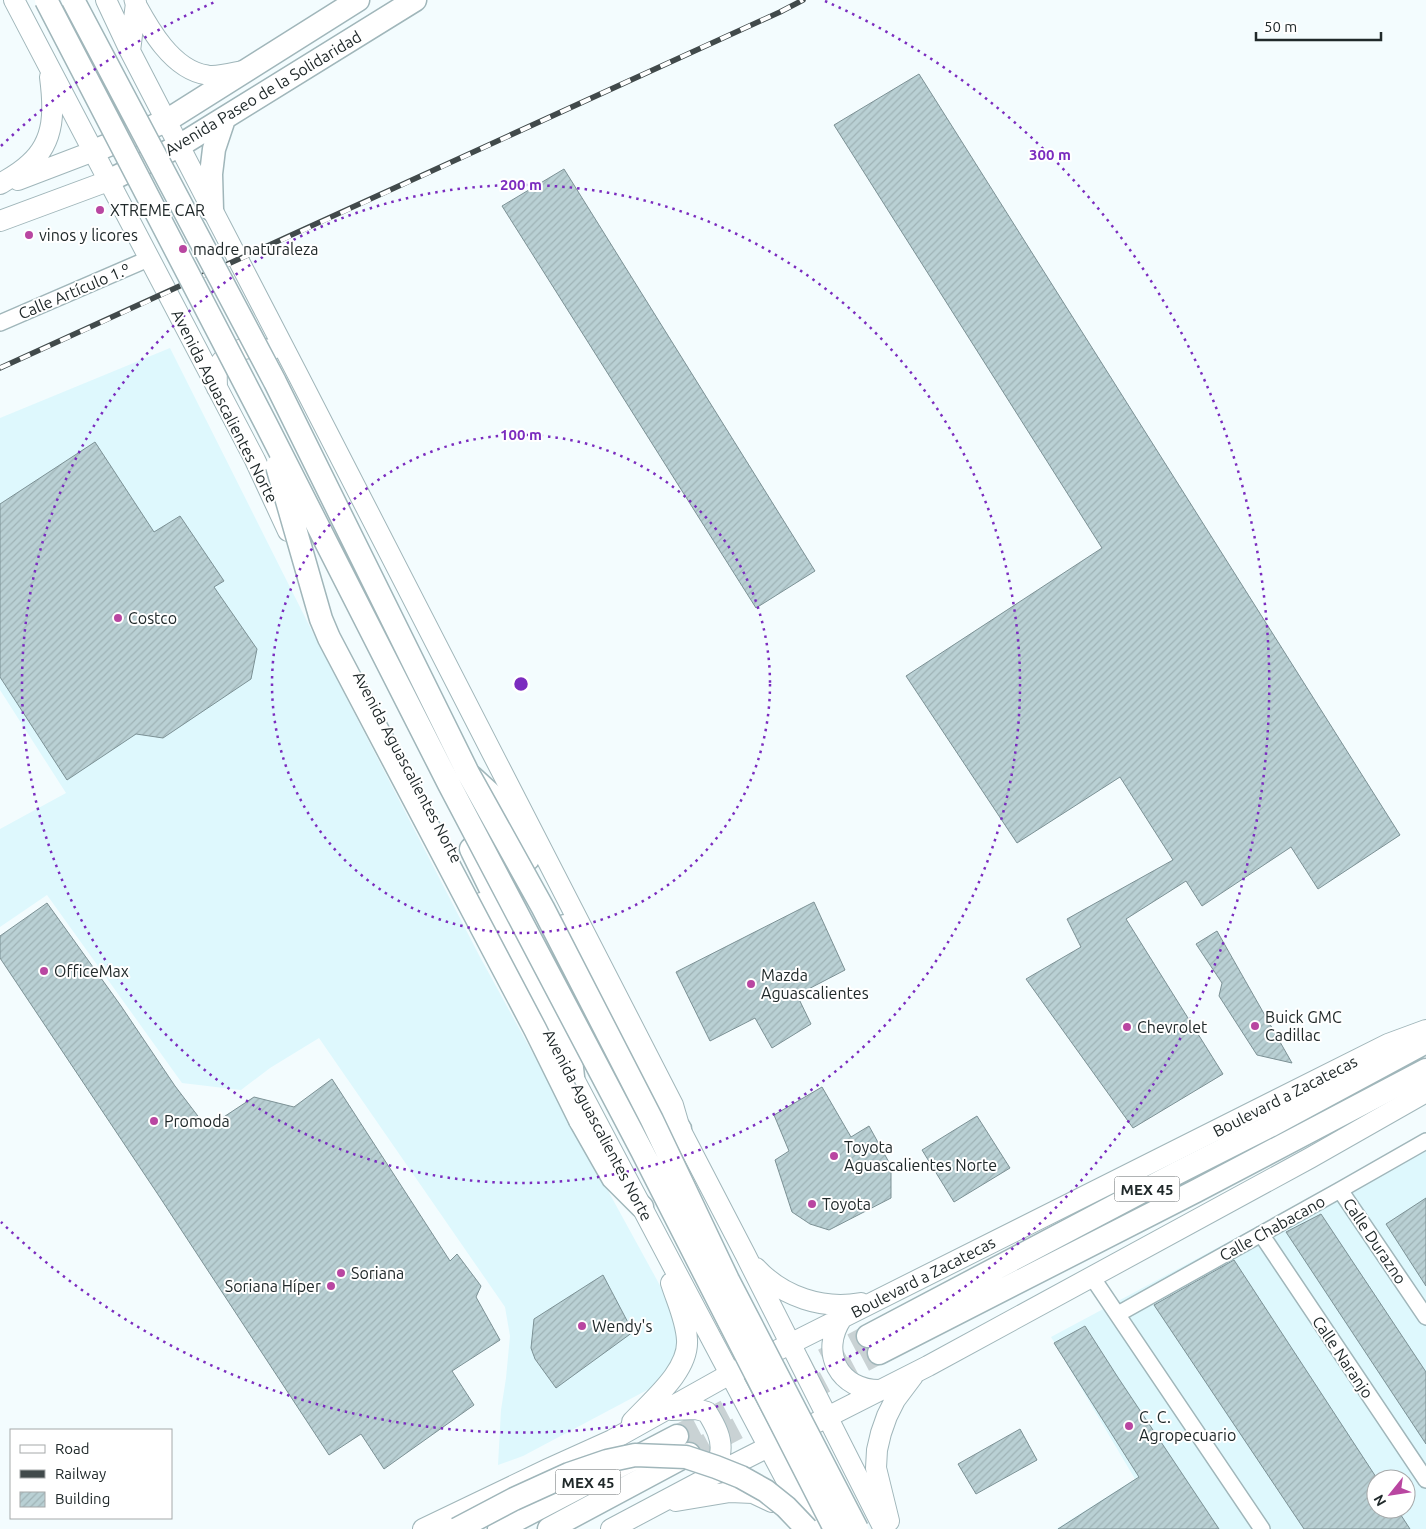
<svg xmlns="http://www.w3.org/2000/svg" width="1426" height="1529" font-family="Ubuntu,sans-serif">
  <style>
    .built { fill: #def8fd; fill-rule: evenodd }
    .building { fill: url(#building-hatch); stroke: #7c9195 }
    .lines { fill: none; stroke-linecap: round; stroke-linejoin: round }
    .primary-tunnel { stroke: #c9d2d4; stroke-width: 22; stroke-dasharray: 22 11; stroke-linecap: butt }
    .minor-casing { stroke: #a0b6ba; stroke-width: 18 }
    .tertiary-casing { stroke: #a0b6ba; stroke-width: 21 }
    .secondary-casing { stroke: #a0b6ba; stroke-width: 22 }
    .primary-casing { stroke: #a0b6ba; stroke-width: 25 }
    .minor { stroke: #fff; stroke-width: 15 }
    .tertiary { stroke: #fff; stroke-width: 19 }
    .secondary { stroke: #fff; stroke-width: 20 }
    .primary { stroke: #fff; stroke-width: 22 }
    .rail-casing { stroke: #414a4b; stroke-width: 5.5 }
    .rail { stroke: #fff; stroke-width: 4; stroke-dasharray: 11; stroke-linecap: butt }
    .primary-bridge-casing { stroke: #a0b6ba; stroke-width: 25; stroke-linecap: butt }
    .primary-bridge { stroke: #fff; stroke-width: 22 }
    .ring { fill: none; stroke: #7b2cbf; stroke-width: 2.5; stroke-dasharray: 2.5 5 }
    .poi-dot { fill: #b946a1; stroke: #fff; stroke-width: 2 }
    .labels { text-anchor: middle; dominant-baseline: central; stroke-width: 4; stroke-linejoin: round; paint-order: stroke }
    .shield { fill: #fff; stroke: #63696a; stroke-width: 1 }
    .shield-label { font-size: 15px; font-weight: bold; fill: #20292a }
    .street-label { font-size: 16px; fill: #20292a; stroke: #fff }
    .poi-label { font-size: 16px; fill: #20292a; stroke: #fff; text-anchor: start }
    .centre { fill: #7b2cbf; stroke: #fff; stroke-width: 2.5 }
    .ring-label { font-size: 15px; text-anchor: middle; font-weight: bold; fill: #7b2cbf; stroke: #fff; stroke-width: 4; stroke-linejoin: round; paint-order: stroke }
  </style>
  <defs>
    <pattern id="building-hatch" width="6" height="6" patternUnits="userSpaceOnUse" patternTransform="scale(1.25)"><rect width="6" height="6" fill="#b9d0d4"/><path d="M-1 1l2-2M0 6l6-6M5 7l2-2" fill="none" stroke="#9fb3b6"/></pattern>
  </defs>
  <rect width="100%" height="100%" fill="#f3fcfe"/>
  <path class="built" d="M170,348L313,633L480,957L669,1302L679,1339L675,1360L651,1388L523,1456L498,1465L501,1410L506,1378L510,1336L505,1307L319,1038L270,1068L241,1090L182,1083L47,895L0,927V829L66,793L0,690V418Z
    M1426,1136V1529H1056L1135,1479L1051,1337ZM1376,1479H1406V1509H1376Z"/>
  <path class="building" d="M919,74L1400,835L1318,889L1291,847L1202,906L1186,881L1126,919L1223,1074L1133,1128L1026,979L1081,947L1067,919L1173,860L1120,777L1017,843L906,676L1102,548L834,125Z
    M564,169L815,571L756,608L502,206Z
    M95,442L154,532L180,516L224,581L214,587L257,649L251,679L163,738L136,734L67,780L0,677V504Z
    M814,902L845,970L797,995L811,1024L772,1048L755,1018L710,1041L676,972Z
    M47,903L121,1006L175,1086L207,1128L254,1097L294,1107L332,1079L450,1261L457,1254L481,1286L476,1297L500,1340L452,1371L474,1405L384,1469L361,1434L329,1455L159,1196L0,958V936Z
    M1217,931L1292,1063L1257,1055L1219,996L1222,983L1196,944Z
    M822,1087L851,1137L869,1126L891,1166V1198L829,1230L810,1224L792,1212L775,1160L789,1151L774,1115Z
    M977,1116L1010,1168L954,1202L922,1150Z
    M1426,1198V1286L1386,1224Z
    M1321,1214L1426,1372V1444L1286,1232Z
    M1234,1260L1376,1477V1509H1397L1410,1529H1304L1154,1305Z
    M603,1275L633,1332L556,1388L535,1359L531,1348L534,1319Z
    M1085,1326L1117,1376L1219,1529H1058L1139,1477L1054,1343Z
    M1020,1429L1037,1460L976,1494L958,1464Z"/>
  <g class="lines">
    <path class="primary-tunnel" d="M677,1436L868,1336
      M689,1454L879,1353"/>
    <g class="minor-casing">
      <path id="minor" d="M0,323L148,259
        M1340,1190L1426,1317
        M1261,1234L1426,1480
        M1092,1277L1262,1529
        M1118,1314L1340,1190L1426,1141"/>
    </g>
    <g class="tertiary-casing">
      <path id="tertiary" d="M134,0C149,28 172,70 207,75C217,77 234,72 245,70"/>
    </g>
    <g class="secondary-casing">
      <path id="secondary" d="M14,0L255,460L288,531
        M106,0L130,51L299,377L673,1105L680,1129L745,1254L884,1529
        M130,51L136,3
        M18,180L94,151
        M0,184C10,178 21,172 29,164C56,141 54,108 50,77
        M0,221L108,181
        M217,388C217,382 216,373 218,368C225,349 254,344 270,351
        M481,903L550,1034
        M565,1062L811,1527
        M756,1268C783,1297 823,1310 861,1303
        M842,1318C819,1352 839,1391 881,1390
        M671,1410L696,1409L707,1412C715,1425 723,1439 720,1454C719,1461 714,1469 711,1476
        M632,1422C651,1401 689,1371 687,1340C686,1320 677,1302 671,1283
        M676,1501L730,1492L753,1493L772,1502
        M889,1521L876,1468L877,1450L881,1433L887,1416L895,1400L913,1376
        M423,1529L548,1469L612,1440L730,1374L1388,1044L1426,1030
        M611,1529L711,1476L928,1366L1310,1158L1426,1092"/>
    </g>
    <g class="primary-casing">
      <path id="primary" d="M94,151L166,121L358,0
        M108,181L179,146L415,0
        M212,210L211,174L214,149L224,119
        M472,777L495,798L528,859
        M471,849L570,1050L573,1077
        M565,926L662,1108L680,1129
        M580,1120L613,1178L642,1207
        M868,1336L1177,1173L1270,1126L1426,1042
        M879,1353L1196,1191L1426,1070
        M499,1529L677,1436
        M549,1529L689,1454"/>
    </g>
    <use href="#minor" class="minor"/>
    <use href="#tertiary" class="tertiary"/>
    <use href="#secondary" class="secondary"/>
    <use href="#primary" class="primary"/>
    <g class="rail-casing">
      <path id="rail" d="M0,368C261,251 520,130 780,12L803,0"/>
    </g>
    <use href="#rail" class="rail"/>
    <g class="primary-bridge-casing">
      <path id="primary-bridge" d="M46,0L266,424L449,784L642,1151L835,1529
        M73,0L275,382L468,773L543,908L652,1120L728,1280L857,1529
        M277,466L321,619L329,638L535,1029L580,1120
        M457,1529L514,1499L569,1474L607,1461L635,1455L686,1457L716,1467L741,1477L766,1491L786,1507L807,1529"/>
    </g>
    <use href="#primary-bridge" class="primary-bridge"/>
  </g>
  <g class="ring">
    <circle cx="521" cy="684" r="249"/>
    <circle cx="521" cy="684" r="499"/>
    <path d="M1 146A748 748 0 0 1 217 1M825 1A748 748 0 1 1 1 1222"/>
  </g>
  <g class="poi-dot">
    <circle cx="100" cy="210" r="5"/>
    <circle cx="29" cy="235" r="5"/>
    <circle cx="183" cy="249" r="5"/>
    <circle cx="118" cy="618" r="5"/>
    <circle cx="44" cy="971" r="5"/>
    <circle cx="751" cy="984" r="5"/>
    <circle cx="1255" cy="1026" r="5"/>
    <circle cx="1127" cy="1027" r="5"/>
    <circle cx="154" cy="1121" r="5"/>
    <circle cx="834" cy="1156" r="5"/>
    <circle cx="812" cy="1204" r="5"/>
    <circle cx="341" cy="1273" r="5"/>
    <circle cx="331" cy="1286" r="5"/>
    <circle cx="582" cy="1326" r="5"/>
    <circle cx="1129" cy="1426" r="5"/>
  </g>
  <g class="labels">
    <g class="shield">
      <rect x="1114.5" y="1176.5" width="65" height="25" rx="4"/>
      <rect x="555.5" y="1469.5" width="65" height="25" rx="4"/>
    </g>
    <g class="shield-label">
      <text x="1147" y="1189">MEX 45</text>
      <text x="588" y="1482">MEX 45</text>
    </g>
    <g class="street-label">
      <text transform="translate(263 93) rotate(-31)">Avenida Paseo de la Solidaridad</text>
      <text transform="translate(74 291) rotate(-23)">Calle Artículo 1.º</text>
      <text transform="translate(225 406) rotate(63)">Avenida Aguascalientes Norte</text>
      <text transform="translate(408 767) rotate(62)">Avenida Aguascalientes Norte</text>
      <text transform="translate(1285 1096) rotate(-27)">Boulevard a Zacatecas</text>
      <text transform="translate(598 1125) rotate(62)">Avenida Aguascalientes Norte</text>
      <text transform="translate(1272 1228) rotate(-29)">Calle Chabacano</text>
      <text transform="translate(1375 1241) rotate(56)">Calle Durazno</text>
      <text transform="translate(923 1277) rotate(-27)">Boulevard a Zacatecas</text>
      <text transform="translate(1343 1357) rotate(56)">Calle Naranjo</text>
    </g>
    <g class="poi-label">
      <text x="110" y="210">XTREME CAR</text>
      <text x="39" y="235">vinos y licores</text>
      <text x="193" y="249">madre naturaleza</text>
      <text x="128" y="618">Costco</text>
      <text x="54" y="971">OfficeMax</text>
      <text x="761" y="975">Mazda<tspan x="761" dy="18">Aguascalientes</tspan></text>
      <text x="1265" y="1017">Buick GMC<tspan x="1265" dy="18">Cadillac</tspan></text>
      <text x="1137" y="1027">Chevrolet</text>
      <text x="164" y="1121">Promoda</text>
      <text x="844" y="1147">Toyota<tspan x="844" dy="18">Aguascalientes Norte</tspan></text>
      <text x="822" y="1204">Toyota</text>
      <text x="351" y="1273">Soriana</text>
      <text x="321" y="1286" text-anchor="end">Soriana Híper</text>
      <text x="592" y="1326">Wendy's</text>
      <text x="1139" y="1417">C. C.<tspan x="1139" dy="18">Agropecuario</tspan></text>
    </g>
  </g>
  <circle cx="521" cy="684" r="8" class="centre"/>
  <g class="ring-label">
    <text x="1050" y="160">300 m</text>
    <text x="521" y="190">200 m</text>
    <text x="521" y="440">100 m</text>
  </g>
  <rect x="10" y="1429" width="162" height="90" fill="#ffffff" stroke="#a6a9aa"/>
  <rect x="20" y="1445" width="25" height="8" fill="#ffffff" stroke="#a6a9aa"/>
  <text x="55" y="1454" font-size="15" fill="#20292a">Road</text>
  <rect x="20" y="1470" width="25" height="8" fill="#414a4b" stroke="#a6a9aa"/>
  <text x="55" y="1479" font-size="15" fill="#20292a">Railway</text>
  <rect x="20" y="1492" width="25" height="15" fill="url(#building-hatch)" stroke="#a6a9aa"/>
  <text x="55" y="1504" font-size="15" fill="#20292a">Building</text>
  <g transform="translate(1391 1494) rotate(240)"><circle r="24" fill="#ffffff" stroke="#a6a9aa"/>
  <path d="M0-4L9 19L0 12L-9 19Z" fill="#b946a1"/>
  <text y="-8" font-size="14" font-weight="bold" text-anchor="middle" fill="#20292a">N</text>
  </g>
  <path d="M1256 32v8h125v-8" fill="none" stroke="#20292a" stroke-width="2.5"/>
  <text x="1264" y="32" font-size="15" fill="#20292a" stroke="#ffffff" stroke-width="4" paint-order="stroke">50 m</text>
</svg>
